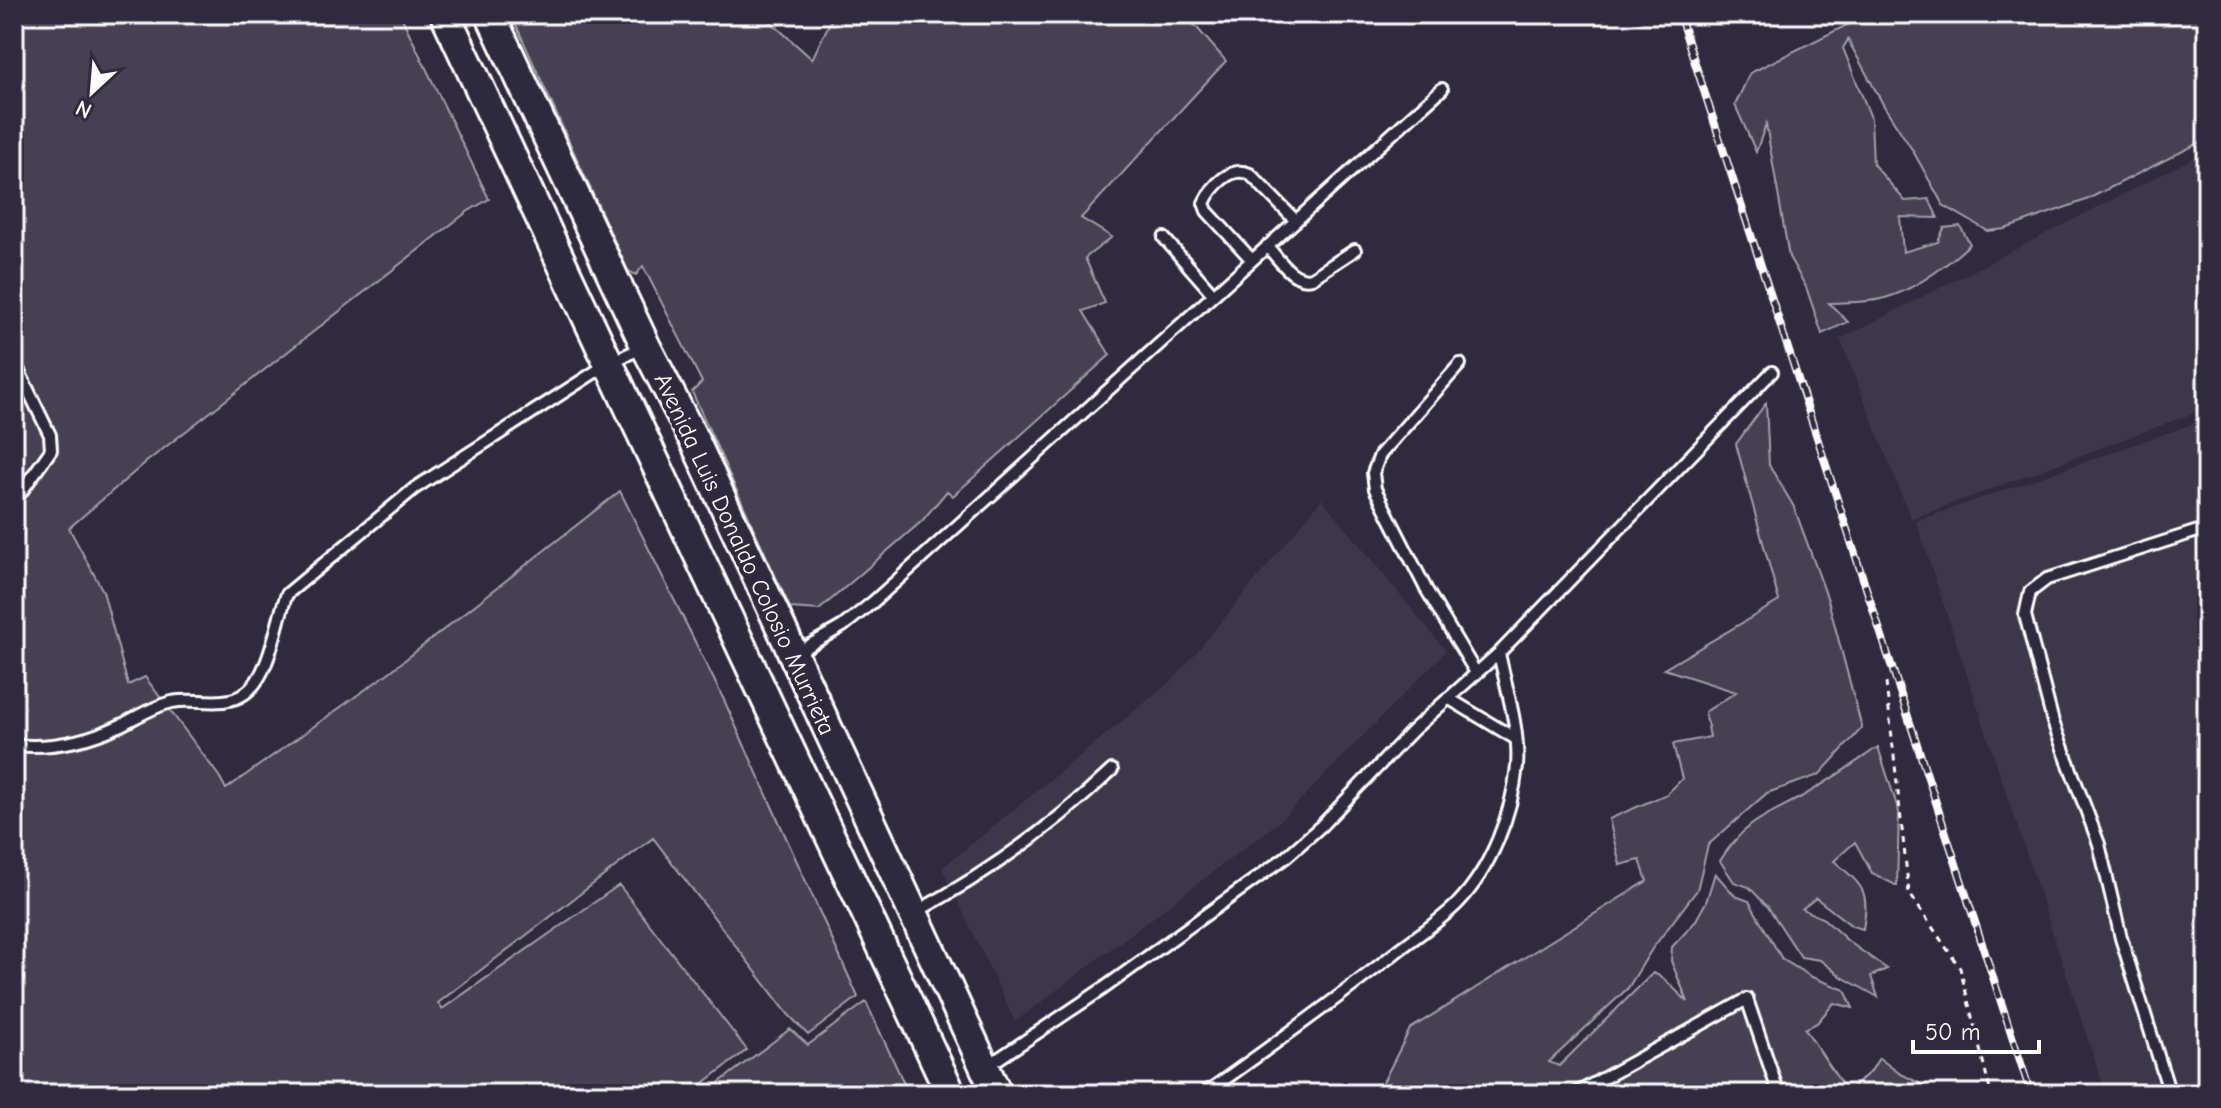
<svg xmlns="http://www.w3.org/2000/svg" width="2221" height="1108" font-family="'Comic Neue',sans-serif">
  <style>
    .built { fill: #3c3749 }
    .green { fill: #464152; stroke: #a2a0a8; stroke-width: 2 }
    .lines { fill: none; stroke-linecap: round; stroke-linejoin: round }
    .lane-casing { stroke: #fff; stroke-width: 16 }
    .secondary-casing { stroke: #fff; stroke-width: 34 }
    .path { stroke: #fff; stroke-width: 3; stroke-dasharray: 6 6; stroke-linecap: butt }
    .lane { stroke: #2f2a3d; stroke-width: 10 }
    .secondary { stroke: #2f2a3d; stroke-width: 28 }
    .rail-casing { stroke: #fff; stroke-width: 8 }
    .rail { stroke: #2f2a3d; stroke-width: 5; stroke-dasharray: 15; stroke-linecap: butt }
    .labels { text-anchor: middle; dominant-baseline: central; stroke-width: 8; stroke-linejoin: round; paint-order: stroke }
    .street-label { font-size: 24px; fill: #fff; stroke: #2f2a3d }
  </style>
  <rect width="100%" height="100%" fill="#2f2a3d"/>
  <filter id="ink" filterUnits="userSpaceOnUse"><feTurbulence type="fractalNoise" baseFrequency=".0125" numOctaves="2"/><feDisplacementMap in="SourceGraphic" scale="16" xChannelSelector="R" yChannelSelector="G"/><feConvolveMatrix kernelMatrix="1 2 1 2 8 2 1 2 1" color-interpolation-filters="sRGB"/></filter>
  <g filter="url(#ink)">
    <path class="built" d="M2207,151V408L1911,519L1840,339Z
      M2207,419V1094H2106L1916,521Z
      M1322,499L1446,651L1279,822L1015,1022L942,868L1175,678Z"/>
    <path class="green" d="M14,14H400L489,199L467,212L145,463L69,528L103,591L128,685L145,677L219,776L226,789L387,674L620,491L724,700L858,997L808,1035L788,1014L653,838L438,1003L442,1009L619,885L747,1050L689,1094H14Z
      M511,14H762L812,59L834,14H1185L1226,61L1081,218L1112,237L1085,258L1105,303L1083,311L1110,355L953,496L947,491L922,521L819,610L790,608L692,392L702,382L643,266L636,275L628,271Z
      M1869,14H2207V139L2086,200L2005,229L1988,231L1943,205L1913,151L1884,106L1848,40L1843,48L1871,118L1873,164L1905,201L1929,199L1938,218L1900,217L1903,252L1938,242L1944,228L1960,226L1970,244C1946,266 1917,289 1885,298C1868,303 1847,302 1829,303L1848,322L1822,334L1806,287L1789,257L1766,124L1756,152L1735,105L1750,73Z
      M1766,403L1769,465L1794,507L1828,600L1862,728L1819,775L1767,793L1708,845L1697,890L1652,949L1628,988L1549,1062L1559,1066L1653,973L1662,977L1688,1002L1671,961L1672,947L1695,922L1706,902L1715,873L1735,896L1749,901L1782,959L1812,977L1845,990L1853,1008L1834,1003L1817,1023L1805,1029L1847,1092L1871,1071L1879,1058L1899,1073L1933,1090L1928,1094H1377L1410,1029L1647,881L1640,860L1620,865L1609,819L1667,794L1682,779L1673,744L1710,737L1705,712L1736,692L1664,669L1779,601L1736,444Z
      M1878,747L1899,812L1897,886L1872,873L1855,842L1834,861C1863,886 1870,890 1863,929L1852,926L1816,898L1802,909L1824,919L1848,941L1887,969L1871,976L1878,997L1842,977L1820,960L1801,957L1768,907L1749,887L1734,882L1720,861C1745,821 1764,817 1803,796C1829,781 1853,764 1878,747Z
      M866,1002L909,1094H704L790,1029L808,1045Z"/>
    <g class="lines">
      <g class="lane-casing">
        <path id="lane" d="M1164,238L1213,294
          M1267,246C1279,259 1293,283 1312,278L1355,250
          M1252,260L1207,211L1204,203C1212,186 1231,165 1250,174L1296,221
          M2206,274H2207
          M14,361L50,435L51,450L14,502
          M1460,364L1380,455L1373,473L1375,489L1426,589L1476,673
          M796,653L843,626L873,602L1442,89
          M1499,653L1772,372
          M1448,698L1516,739
          M14,745C52,749 87,741 121,725C137,717 154,706 172,702C194,697 224,708 244,694C271,676 276,621 287,594L415,488L609,363L644,347
          M914,913C987,874 1052,827 1112,770
          M986,1067L1104,988L1286,857L1321,826L1413,730L1499,653C1506,688 1520,730 1517,766C1512,814 1491,869 1457,904C1439,922 1415,937 1395,953C1333,1002 1269,1048 1204,1094
          M1575,1094L1747,999L1779,1094
          M2170,1094L2121,938L2099,844L2053,722L2025,615L2030,592L2047,579L2207,528"/>
      </g>
      <g class="secondary-casing">
        <path id="secondary" d="M445,14L951,1094
          M490,14L646,347L695,442L997,1094"/>
      </g>
      <path class="path" d="M1886,683L1909,893L1960,968L1991,1094"/>
      <use href="#lane" class="lane"/>
      <use href="#secondary" class="secondary"/>
      <g class="rail-casing">
        <path id="rail" d="M1679,14L2031,1094"/>
      </g>
      <use href="#rail" class="rail"/>
    </g>
  </g>
  <g class="labels">
    <g class="street-label">
      <text transform="translate(745 554) rotate(65)">Avenida Luis Donaldo Colosio Murrieta</text>
    </g>
  </g>
  <rect width="2221" height="1108" fill="none" stroke="#2f2a3d" stroke-width="48"/>
  <rect x="24" y="24" width="2173" height="1060" fill="none" stroke="#fff" stroke-width="3" filter="url(#ink)"/>
  <g transform="translate(92 92) rotate(206)" stroke="#2f2a3d" stroke-width="6" paint-order="stroke">
  <path d="M0-6L14 30L0 20L-14 30Z" fill="#ffffff"/>
  <text y="-12" font-size="22" font-weight="bold" text-anchor="middle" fill="#ffffff">N</text>
  </g>
  <path d="M1913 1040v12h126v-12" fill="none" stroke="#ffffff" stroke-width="4"/>
  <text x="1925" y="1040" font-size="24" fill="#ffffff" stroke="#2f2a3d" stroke-width="6" paint-order="stroke">50 m</text>
</svg>
